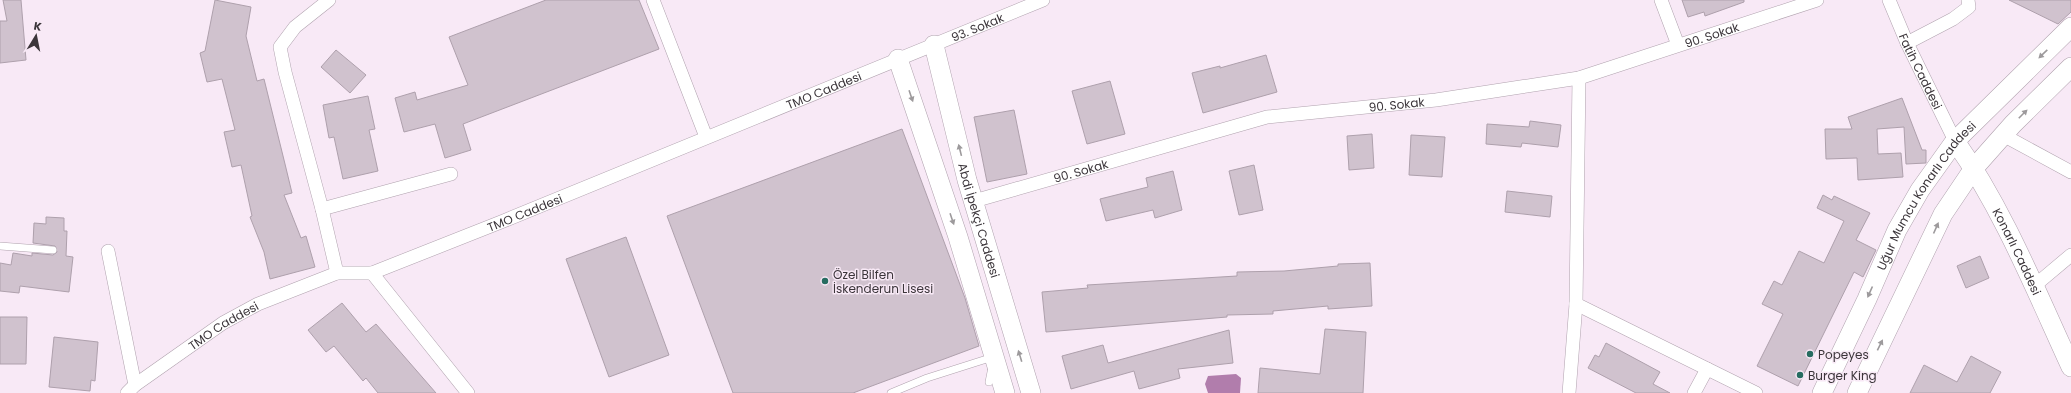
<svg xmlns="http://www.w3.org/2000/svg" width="2071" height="393" font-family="Poppins,sans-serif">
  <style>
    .water { fill: #b17dac }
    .building { fill: #d0c2ce; stroke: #aea0ac }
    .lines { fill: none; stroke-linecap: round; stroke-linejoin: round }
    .lane-casing { stroke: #b0a2ae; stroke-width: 8 }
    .street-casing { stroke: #b0a2ae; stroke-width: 14 }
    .secondary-casing { stroke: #b0a2ae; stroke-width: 20 }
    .lane { stroke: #fff; stroke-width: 7 }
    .street { stroke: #fff; stroke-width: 13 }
    .secondary { stroke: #fff; stroke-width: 19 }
    .oneway { fill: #9d9a9c }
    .poi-dot { fill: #266c60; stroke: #f8e9f6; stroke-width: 1.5 }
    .labels { text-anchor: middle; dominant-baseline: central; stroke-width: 3; stroke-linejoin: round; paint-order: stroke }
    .street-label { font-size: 12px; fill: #3b353a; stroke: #f8e9f6 }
    .poi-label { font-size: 12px; fill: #3b353a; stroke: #f8e9f6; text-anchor: start }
  </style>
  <rect width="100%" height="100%" fill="#f8e9f6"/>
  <path class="water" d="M1236,374L1241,378L1240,393H1208L1205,384L1208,376Z"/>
  <path class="building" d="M3,0H21L26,60L0,63V21H7Z
    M215,0L251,7L246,36L257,81L264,79L285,164L292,193L284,195L301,238L306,236L315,267L270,279L264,252L250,217L252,216L241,165L232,167L224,132L235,130L222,79L207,82L200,53L205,51Z
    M546,0H639L659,49L463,124L471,150L445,158L435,124L404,132L395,98L415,92L417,100L468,85L449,37Z
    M1682,0H1744V2L1705,16L1704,12L1688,17Z
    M2009,0H2071V12L2058,24Z
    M336,50L366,75L350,93L321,67Z
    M1266,55L1277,92L1203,113L1192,73L1220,66V68Z
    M1110,81L1125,134L1087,144L1072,91Z
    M368,96L375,129L369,130L378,171L343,179L334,137L329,138L323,105Z
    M1902,98L1922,150H1926V163L1906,164L1904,127L1877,129L1878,154L1901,153L1903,177L1858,180L1857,158L1826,159L1825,129H1852L1848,117Z
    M1014,110L1027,174L987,182L974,117Z
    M1530,121L1561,125L1558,147L1522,143L1521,147L1486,144L1487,124L1529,127Z
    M902,129L965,298L979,346L853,393H733L667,216Z
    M1372,134L1374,168L1349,170L1347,136Z
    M1411,135L1445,137L1442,177L1409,175Z
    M1254,165L1263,210L1239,215L1229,171Z
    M1173,171L1182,210L1155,218L1153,210L1106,221L1100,199L1148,187L1146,178Z
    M1507,191L1552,196L1550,217L1505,212Z
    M1823,195L1832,200L1834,196L1870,213L1856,240L1876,250L1863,277L1854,272L1798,386L1757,366L1783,314L1762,304L1774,281L1782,285L1799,251L1824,263L1844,221L1817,208Z
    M46,217L64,218V231H67L66,256L73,257L69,292L20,286L19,293L0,291V263L11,265L13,253L32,256V253L53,255L57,252L55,246L33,243L34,223L46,224Z
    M626,237L669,355L609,377L566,259Z
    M1980,256L1989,278L1966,288L1957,266Z
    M1370,263L1372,306L1328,309V306L1273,311V314L1227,315V317L1046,332L1042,292L1088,288L1087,285L1237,276V272L1284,271L1338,266V264Z
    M342,303L366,332L376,324L436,393H378L366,378L363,381L334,346L326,352L308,330Z
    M0,317H27L26,364H0Z
    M1325,329L1366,332L1363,393H1258L1260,368L1320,374Z
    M1229,330L1233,363L1178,369L1180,378L1139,389L1134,371L1071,389L1062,356L1103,345L1108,363Z
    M54,337L98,342L95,381L91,380L90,391L49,387Z
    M1606,343L1660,372L1653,384L1670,393H1636L1588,368L1595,355L1599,357Z
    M1971,356L2001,372L1990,393H1910L1924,365L1957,382Z"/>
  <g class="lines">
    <g class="lane-casing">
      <path id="lane" d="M0,246L53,250
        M989,382L992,367
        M891,393L927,378L993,357"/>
    </g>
    <g class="street-casing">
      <g id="street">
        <path d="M329,0L295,27L280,47L285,72L322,209L337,273"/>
        <path d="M653,0L706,137"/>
        <path d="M1661,0L1678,45"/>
        <path id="s1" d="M1889,0L1907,43L1955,141"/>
        <path d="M1907,43L1953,19L1969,7L1968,0"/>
        <path d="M2003,135L2071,172"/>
        <path id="s2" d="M974,201L1267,117L1436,100L1579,78L1817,0"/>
        <path d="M322,209L451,174"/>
        <path d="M108,251L135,385"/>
        <path d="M372,273L468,393"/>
        <path d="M2033,287L2071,255"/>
        <path d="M1576,304L1756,393"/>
        <path id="s3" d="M127,393L135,385L223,323L258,304L337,273H372L501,222L1043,0"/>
        <path d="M1569,393L1576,304L1579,78"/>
        <path d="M1694,393L1707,369"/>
      </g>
    </g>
    <g class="secondary-casing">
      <g id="secondary">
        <path id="s4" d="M934,45L967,180L1031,393"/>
        <path d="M898,59L958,237L1005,393"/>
        <path id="s5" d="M1955,141C2003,209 2036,291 2071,367"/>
        <path id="s6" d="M1822,393L1867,299L1897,230L1920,190L1955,141L2071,27"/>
        <path d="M1857,393L1943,214L1974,168L2013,124L2071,67"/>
      </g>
    </g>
    <use href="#lane" class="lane"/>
    <use href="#street" class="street"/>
    <use href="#secondary" class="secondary"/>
  </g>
  <defs><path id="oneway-solid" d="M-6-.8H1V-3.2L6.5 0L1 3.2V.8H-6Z"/></defs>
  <g class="oneway">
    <use href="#oneway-solid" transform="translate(2043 54) rotate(136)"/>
    <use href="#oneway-solid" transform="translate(911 96) rotate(71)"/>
    <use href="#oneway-solid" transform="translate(2023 114) rotate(-45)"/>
    <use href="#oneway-solid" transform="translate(960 150) rotate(-104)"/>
    <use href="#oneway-solid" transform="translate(952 219) rotate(71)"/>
    <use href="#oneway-solid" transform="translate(1936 228) rotate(-66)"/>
    <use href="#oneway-solid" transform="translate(1870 292) rotate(114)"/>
    <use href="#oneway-solid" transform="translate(1880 345) rotate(-64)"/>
    <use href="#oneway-solid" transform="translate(1020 356) rotate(-107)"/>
  </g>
  <g class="poi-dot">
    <circle cx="825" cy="281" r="4"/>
    <circle cx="1810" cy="354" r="4"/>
    <circle cx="1800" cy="375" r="4"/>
  </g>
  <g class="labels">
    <g class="street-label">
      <text stroke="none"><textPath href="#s3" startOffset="932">93. Sokak</textPath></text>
      <text stroke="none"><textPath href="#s2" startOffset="759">90. Sokak</textPath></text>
      <text stroke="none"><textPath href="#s1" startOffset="78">Fatih Caddesi</textPath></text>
      <text stroke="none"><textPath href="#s3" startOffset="766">TMO Caddesi</textPath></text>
      <text stroke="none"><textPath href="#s2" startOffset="435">90. Sokak</textPath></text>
      <text stroke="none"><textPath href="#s2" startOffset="111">90. Sokak</textPath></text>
      <text stroke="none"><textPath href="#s6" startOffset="224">Uğur Mumcu Konarlı Caddesi</textPath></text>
      <text stroke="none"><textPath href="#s3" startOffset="443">TMO Caddesi</textPath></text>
      <text stroke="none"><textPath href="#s4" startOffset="181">Abdi İpekçi Caddesi</textPath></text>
      <text stroke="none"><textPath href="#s5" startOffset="127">Konarlı Caddesi</textPath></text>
      <text stroke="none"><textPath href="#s3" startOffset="118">TMO Caddesi</textPath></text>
    </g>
    <g class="poi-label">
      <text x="833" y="274">Özel Bilfen<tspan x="833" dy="14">İskenderun Lisesi</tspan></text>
      <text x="1818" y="354">Popeyes</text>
      <text x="1808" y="375">Burger King</text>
    </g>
  </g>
  <g transform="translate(36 36) rotate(10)" stroke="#f8e9f6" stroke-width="3" paint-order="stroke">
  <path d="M0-3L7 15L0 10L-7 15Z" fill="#3b353a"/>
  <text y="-6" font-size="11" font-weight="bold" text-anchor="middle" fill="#3b353a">K</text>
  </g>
</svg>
